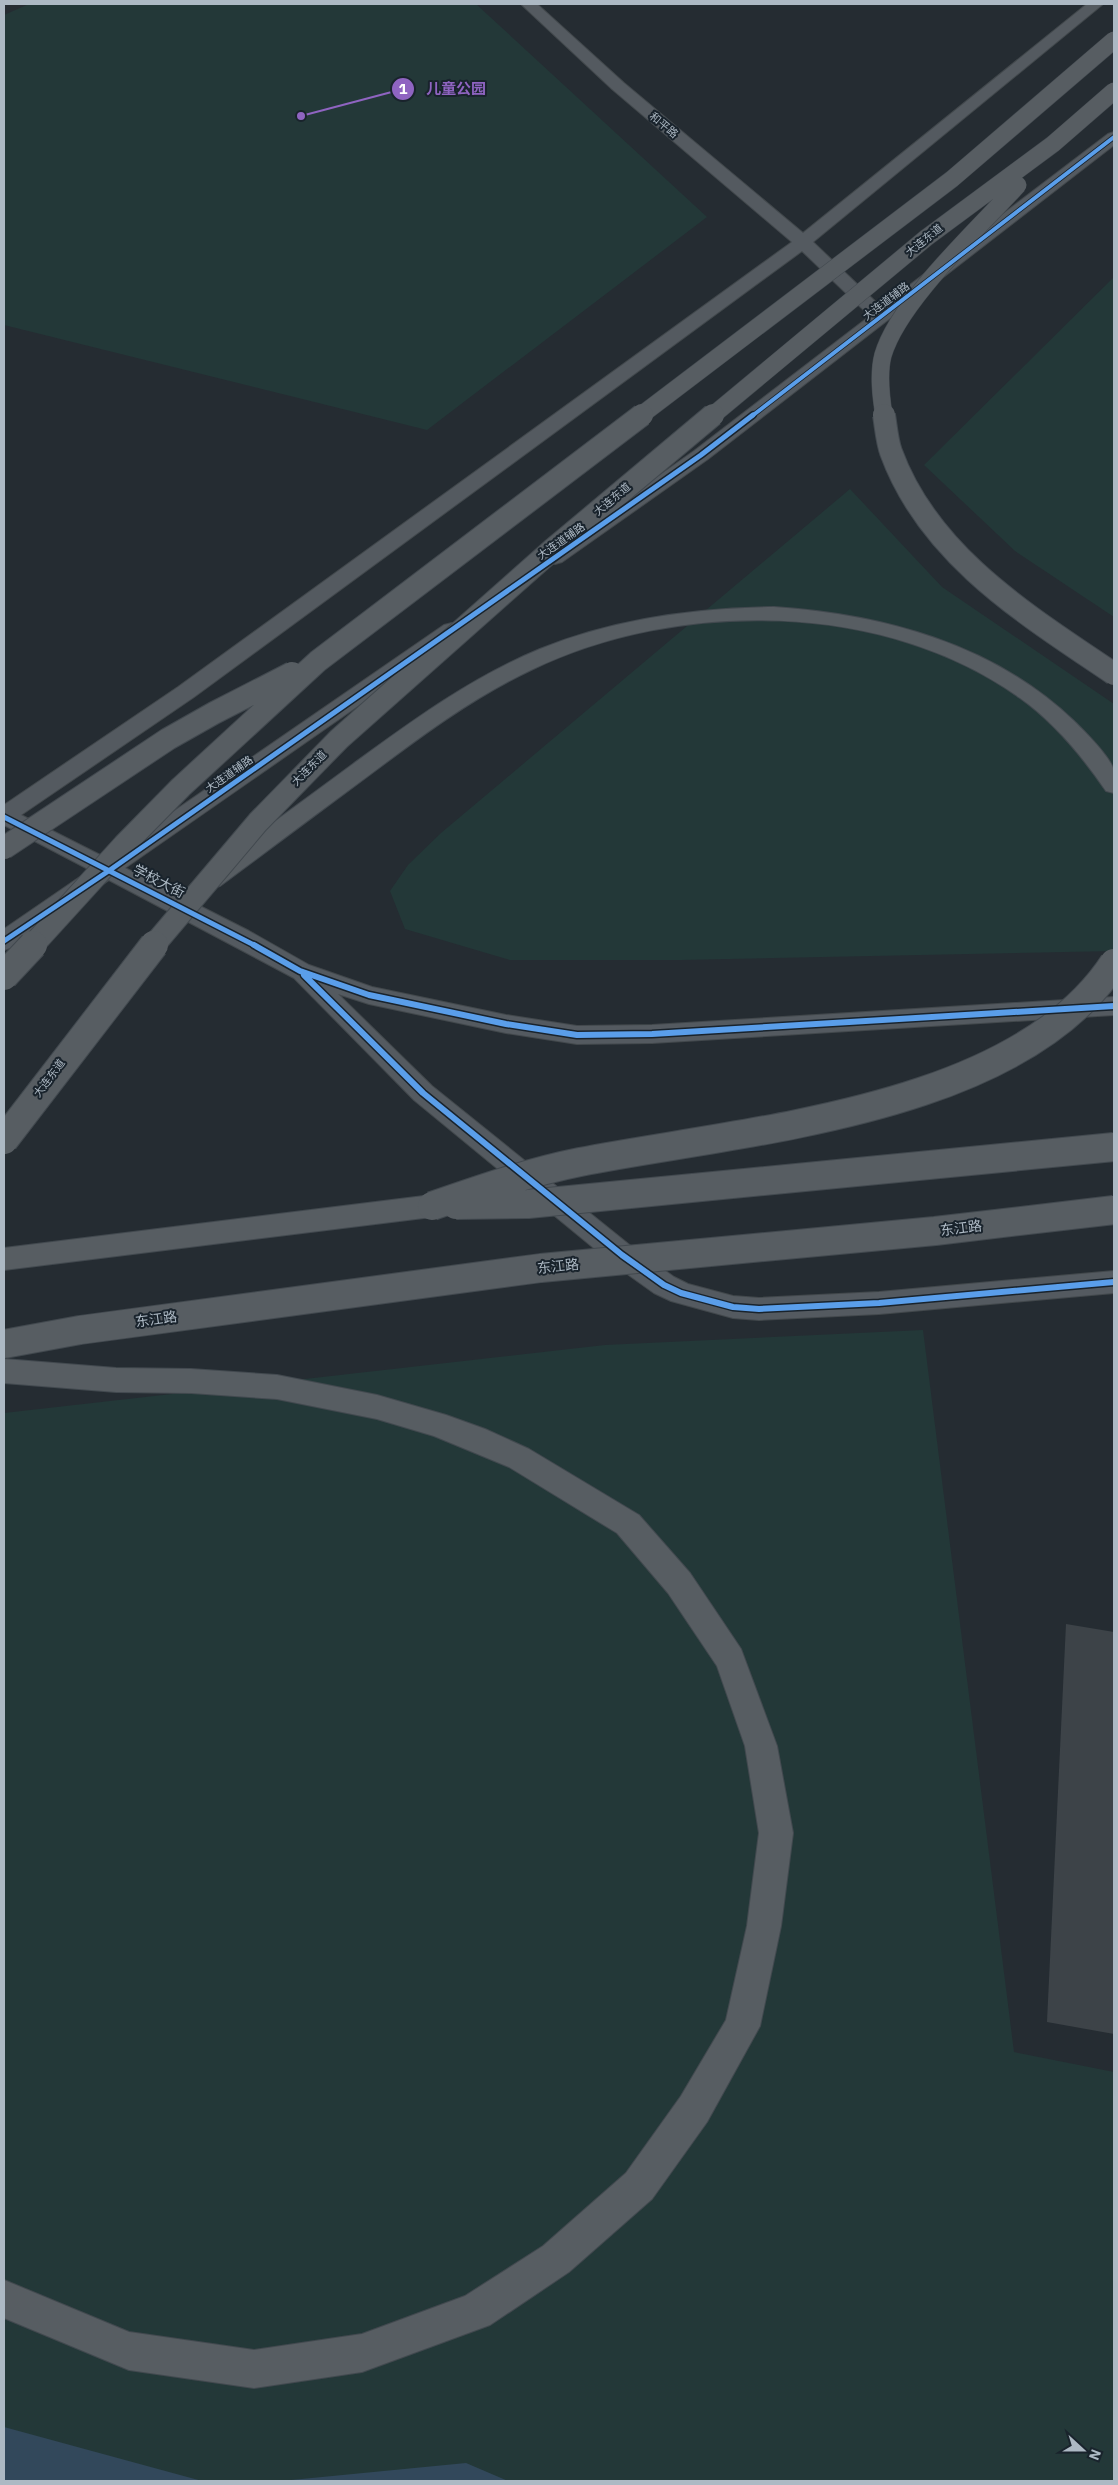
<svg xmlns="http://www.w3.org/2000/svg" width="1118" height="2485" font-family="'IBM Plex Sans','Noto Sans SC',sans-serif">
  <style>
    .green { fill: #233838 }
    .water { fill: #32485b }
    .building { fill: #3d4348 }
    .lines { fill: none; stroke-linecap: round; stroke-linejoin: round }
    .minor-casing { stroke: #42484c; stroke-width: 2 }
    .major-casing { stroke: #42494f; stroke-width: 2 }
    .minor { fill: #545a60; fill-rule: evenodd }
    .major { fill: #575d62; fill-rule: evenodd }
    .major-bridge-far2-casing { stroke: #42494f; stroke-width: 18; stroke-linecap: butt }
    .major-bridge-far1-casing { stroke: #42494f; stroke-width: 24; stroke-linecap: butt }
    .major-bridge-casing { stroke: #42494f; stroke-width: 30; stroke-linecap: butt }
    .major-bridge-far2 { stroke: #575d62; stroke-width: 17 }
    .major-bridge-far1 { stroke: #575d62; stroke-width: 22 }
    .major-bridge { stroke: #575d62; stroke-width: 28 }
    .cycleway-far2-casing { stroke: #19232c; stroke-width: 5.5 }
    .cycleway-far1-casing { stroke: #19232c; stroke-width: 8 }
    .cycleway-casing { stroke: #19232c; stroke-width: 9 }
    .cycleway-far2 { stroke: #5a9eea; stroke-width: 4 }
    .cycleway-far1 { stroke: #5a9eea; stroke-width: 5 }
    .cycleway { stroke: #5a9eea; stroke-width: 6 }
    .labels { text-anchor: middle; dominant-baseline: central; stroke-width: 4; stroke-linejoin: round; paint-order: stroke }
    .far-street-label { font-size: 11px; fill: #adb9c4; stroke: #19232c }
    .street-label { font-size: 14px; fill: #adb9c4; stroke: #19232c }
    .leader { fill: none; stroke: #8f64c1; stroke-width: 2 }
    .callout-dot { fill: #8f64c1; stroke: #19232c; stroke-width: 2 }
    .mark-label { font-size: 15px; text-anchor: middle; font-weight: bold; fill: #fff }
    .callout-label { font-size: 15px; text-anchor: middle; font-weight: bold; fill: #8f64c1; stroke: #19232c; stroke-width: 4; stroke-linejoin: round; paint-order: stroke }
  </style>
  <rect width="100%" height="100%" fill="#252c32"/>
  <path class="green" d="M29,4H476L707,217L427,430L4,325V15Z
    M1114,277V617L1015,551L924,465Z
    M850,489L942,587L1114,704V951L680,960H510L405,929L390,891L408,865L441,833Z
    M923,1330L1014,2052L1114,2072V2481H4V1413L605,1345Z"/>
  <path class="water" d="M4,2427L202,2481H4Z
    M466,2463L508,2481H281Z"/>
  <path class="building" d="M1066,1624L1114,1632V2034L1047,2022Z"/>
  <g class="lines">
    <g class="minor-casing">
      <path id="minor" d="M521,4H537L624,83L803,233L1087,4H1103L813,242L881,307L1108,134L1114,132V145L708,459L562,562L555,564L548,562L545,558L548,554L694,451L870,316L802,251L194,697L21,815L106,858L444,625L452,623L460,625L463,630L460,635L125,868L249,931L309,965L372,987L506,1015L577,1026L652,1025L1114,997V1015L652,1043L577,1044L506,1033L369,1004L338,994L432,1086L632,1247L674,1277L688,1284L733,1296L759,1298L879,1292L1114,1271V1293L879,1314L759,1320L733,1318L671,1301L654,1293L612,1263L414,1100L294,978L109,880L13,947L4,950V929L90,870L4,825V805L178,687L792,242L612,89Z"/>
    </g>
    <g class="major-casing">
      <path id="major" d="M774,607C882,614 994,644 1074,721C1084,731 1111,757 1114,771C1116,778 1114,786 1114,793L1106,791C1082,756 1055,723 1020,698C884,600 678,599 531,670C472,698 420,737 368,776C319,812 270,849 220,886L212,888L204,886L200,880L204,874C253,837 303,801 353,764C412,721 472,677 540,649C613,619 696,608 774,607Z
        M432,1195L442,1199L446,1206L442,1213L432,1217L4,1270V1248Z
        M4,1359L116,1368L191,1369L277,1375L377,1395L446,1415L485,1429L529,1449L639,1515L690,1573L741,1649L777,1746L793,1833L781,1926L760,2026L707,2122L652,2199L569,2272L490,2325L362,2372L254,2388L129,2370L4,2318V2280L129,2332L254,2350L362,2334L465,2296L543,2246L626,2173L681,2096L726,2020L747,1926L759,1833L745,1746L717,1666L668,1593L617,1533L509,1467L434,1436L377,1419L277,1399L191,1393L116,1392L4,1383Z"/>
    </g>
    <use href="#minor" class="minor"/>
    <use href="#major" class="major"/>
    <g class="major-bridge-far2-casing">
      <path id="major-bridge-far2" d="M640,416L952,179L1114,40
        M712,416L926,238L1053,144L1114,91
        M884,416C881,397 878,374 883,355C899,301 979,228 1018,185"/>
    </g>
    <g class="major-bridge-far1-casing">
      <path id="major-bridge-far1" d="M884,415C886,427 887,441 891,452C929,556 1027,615 1114,674
        M4,848L168,739L214,713L292,673
        M32,946L124,845L181,787L318,661L642,415
        M153,946L258,822L339,739L552,550L713,415"/>
    </g>
    <g class="major-bridge-casing">
      <path id="major-bridge" d="M4,976L33,945
        M4,1140L154,945
        M456,1205L528,1204L1114,1147
        M432,1206C481,1189 530,1172 580,1162C742,1130 1016,1113 1114,963
        M4,1344L80,1330L541,1268L935,1231L1114,1210"/>
    </g>
    <use href="#major-bridge-far2" class="major-bridge-far2"/>
    <use href="#major-bridge-far1" class="major-bridge-far1"/>
    <use href="#major-bridge" class="major-bridge"/>
    <g class="cycleway-far2-casing">
      <path id="cycleway-far2" d="M752,416L1114,137"/>
    </g>
    <g class="cycleway-far1-casing">
      <path id="cycleway-far1" d="M4,817L256,946
        M4,941L110,870L701,455L753,415"/>
    </g>
    <g class="cycleway-casing">
      <path id="cycleway" d="M254,945L300,971L369,995L506,1024L577,1035L652,1034L1114,1006
        M304,975L423,1093L622,1255L664,1285L681,1293L733,1307L759,1309L879,1303L1114,1282"/>
    </g>
    <use href="#cycleway-far2" class="cycleway-far2"/>
    <use href="#cycleway-far1" class="cycleway-far1"/>
    <use href="#cycleway" class="cycleway"/>
  </g>
  <g class="labels">
    <g class="far-street-label">
      <text transform="translate(664 125) rotate(40)">和平路</text>
      <text transform="translate(924 240) rotate(-39)">大连东道</text>
      <text transform="translate(886 301) rotate(-37)">大连道辅路</text>
      <text transform="translate(612 499) rotate(-40)">大连东道</text>
      <text transform="translate(561 541) rotate(-35)">大连道辅路</text>
      <text transform="translate(309 768) rotate(-45)">大连东道</text>
      <text transform="translate(229 774) rotate(-35)">大连道辅路</text>
      <text transform="translate(49 1078) rotate(-53)">大连东道</text>
    </g>
    <g class="street-label">
      <text transform="translate(159 881) rotate(27)">学校大街</text>
      <text transform="translate(961 1228) rotate(-7)">东江路</text>
      <text transform="translate(558 1266) rotate(-6)">东江路</text>
      <text transform="translate(156 1319) rotate(-8)">东江路</text>
    </g>
  </g>
  <path class="leader" d="M301 116L403 89"/>
  <g class="callout-dot">
    <circle cx="301" cy="116" r="5"/>
    <circle cx="403" cy="89" r="12"/>
  </g>
  <g class="mark-label">
    <text x="403" y="94">1</text>
  </g>
  <g class="callout-label">
    <text x="456" y="94">儿童公园</text>
  </g>
  <rect width="1118" height="2485" fill="none" stroke="#adb9c4" stroke-width="10"/>
  <g transform="translate(1083 2450) rotate(111)" stroke="#19232c" stroke-width="4" paint-order="stroke">
  <path d="M0-4L9 19L0 12L-9 19Z" fill="#adb9c4"/>
  <text y="-8" font-size="14" font-weight="bold" text-anchor="middle" fill="#adb9c4">N</text>
  </g>
</svg>
